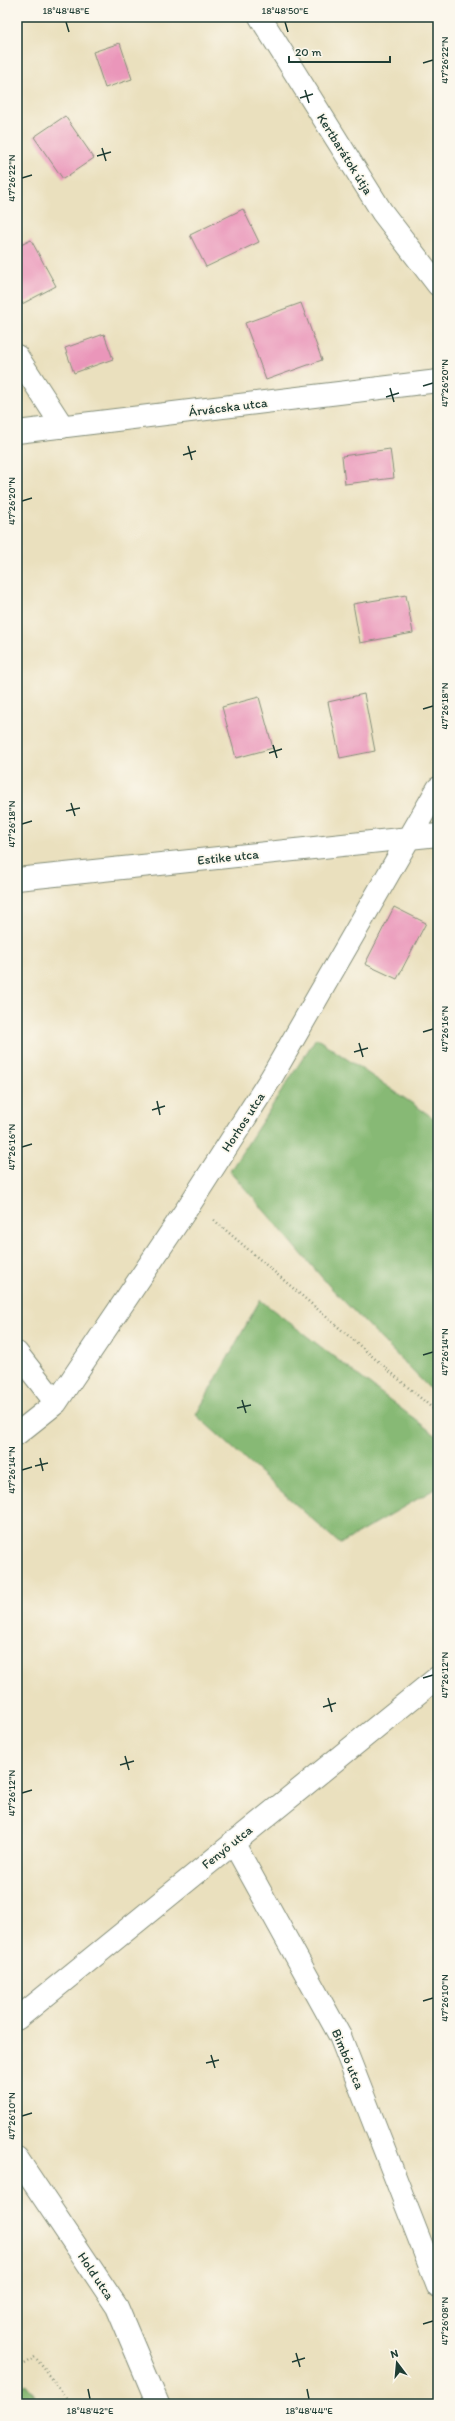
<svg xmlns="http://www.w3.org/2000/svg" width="455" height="2421" font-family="Itim,sans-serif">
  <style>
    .forest { fill: #87b974; stroke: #537b54 }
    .building { fill: #ea96ba }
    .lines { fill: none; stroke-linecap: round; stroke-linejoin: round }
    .street-casing { stroke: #848e79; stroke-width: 24 }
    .path { stroke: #848e79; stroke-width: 2.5; stroke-dasharray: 1 3; stroke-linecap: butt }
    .street { stroke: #fff; stroke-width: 22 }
    .ticks { fill: none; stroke: #1f3d34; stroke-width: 1.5 }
    .labels { text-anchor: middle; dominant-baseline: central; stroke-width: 3.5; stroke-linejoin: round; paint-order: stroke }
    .street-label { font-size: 13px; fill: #1f3d34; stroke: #fbf7ec }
    .neatline { fill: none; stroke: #1f3d34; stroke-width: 1.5 }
    .ticks-label { font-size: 10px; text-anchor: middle; fill: #1f3d34 }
  </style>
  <rect width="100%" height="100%" fill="#fbf7ec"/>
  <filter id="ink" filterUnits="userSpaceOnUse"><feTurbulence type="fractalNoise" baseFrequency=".025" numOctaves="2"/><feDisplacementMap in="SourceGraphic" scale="8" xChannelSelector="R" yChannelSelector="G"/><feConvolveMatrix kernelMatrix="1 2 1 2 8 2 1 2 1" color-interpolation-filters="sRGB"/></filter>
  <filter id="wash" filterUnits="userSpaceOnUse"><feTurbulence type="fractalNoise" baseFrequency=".012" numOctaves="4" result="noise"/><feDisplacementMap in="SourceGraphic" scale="16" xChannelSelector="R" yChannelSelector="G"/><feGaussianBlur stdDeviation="0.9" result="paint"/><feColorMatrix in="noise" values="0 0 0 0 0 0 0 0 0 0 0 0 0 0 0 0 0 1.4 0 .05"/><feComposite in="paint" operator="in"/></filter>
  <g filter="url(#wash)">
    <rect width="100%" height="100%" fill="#eae0be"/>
    <path class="forest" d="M316,1038L438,1121V1397L331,1288L230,1171Z
      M260,1300L438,1437V1487L340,1544L196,1415Z
      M26,2384L42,2404H17V2390Z"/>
    <g id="blocks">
      <path class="building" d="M120,43L132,79L105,88L93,52Z
        M65,116L94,158L63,179L34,137Z
        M243,209L259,242L206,267L190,235Z
        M31,240L56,286L22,304L17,294V247Z
        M301,303L322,360L266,380L245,323Z
        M104,334L113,359L74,373L65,348Z
        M390,449L394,478L345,484L342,456Z
        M406,595L413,633L360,643L353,604Z
        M364,694L375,751L340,758L328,702Z
        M259,697L273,748L236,758L222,707Z
        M394,907L426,923L397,979L365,964Z"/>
    </g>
  </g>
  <g filter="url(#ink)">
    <use href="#blocks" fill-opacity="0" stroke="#848e79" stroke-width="1"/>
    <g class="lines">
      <g class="street-casing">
        <path id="street" d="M260,17L382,212L438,285
          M17,356L63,427
          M17,432L438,381
          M17,879L438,835
          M17,1353L56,1403
          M17,1434L56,1403L192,1201L271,1078L438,788
          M233,1842L340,2036L438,2287
          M17,2019L438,1677
          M17,2158L117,2307L158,2404"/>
      </g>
      <path class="path" d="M214,1220L438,1413
        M17,2368L35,2357L72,2404"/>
      <use href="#street" class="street"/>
    </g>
  </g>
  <path class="ticks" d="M66,22L69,32M285,22L288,32M423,63L433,60M305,90L309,103M300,98L313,94M102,148L106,161M97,156L111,152M22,178L32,175M423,386L433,383M390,388L394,402M386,397L399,393M188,446L192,460M183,455L196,451M22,501L32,498M423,709L433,706M273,745L277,758M269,753L282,749M71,803L75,816M66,811L80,808M22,824L32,821M423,1032L433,1029M359,1043L363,1057M354,1052L368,1048M157,1101L160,1115M152,1110L165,1106M22,1147L32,1144M423,1355L433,1352M242,1400L246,1413M237,1408L251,1405M40,1458L43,1471M35,1466L48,1463M22,1470L32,1467M423,1678L433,1675M328,1698L332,1712M323,1707L336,1703M125,1756L129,1770M120,1765L134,1761M22,1793L32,1790M423,2001L433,1998M211,2055L215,2068M206,2063L219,2060M22,2116L32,2113M423,2324L433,2321M296,2353L300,2367M292,2362L305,2358M88,2389L90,2399M307,2389L309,2399"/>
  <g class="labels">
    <g class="street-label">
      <text transform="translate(345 154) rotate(58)">Kertbarátok útja</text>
      <text transform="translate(228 407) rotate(-7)">Árvácska utca</text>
      <text transform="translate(228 857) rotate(-6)">Estike utca</text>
      <text transform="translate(243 1122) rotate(-57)">Horhos utca</text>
      <text transform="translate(227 1847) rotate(-39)">Fenyő utca</text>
      <text transform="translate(348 2059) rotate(67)">Bimbó utca</text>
      <text transform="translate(96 2276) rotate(56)">Hold utca</text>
    </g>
  </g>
  <rect width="455" height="2421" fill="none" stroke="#fbf7ec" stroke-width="44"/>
  <g transform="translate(397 2363) rotate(344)" stroke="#fbf7ec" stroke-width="3" paint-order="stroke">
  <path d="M0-3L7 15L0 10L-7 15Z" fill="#1f3d34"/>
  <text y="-6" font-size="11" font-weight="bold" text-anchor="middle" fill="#1f3d34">N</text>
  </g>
  <path d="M289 56v6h101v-6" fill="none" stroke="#1f3d34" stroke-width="2"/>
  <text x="295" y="56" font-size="12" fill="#1f3d34" stroke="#fbf7ec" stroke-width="3" paint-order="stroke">20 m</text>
  <rect x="22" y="22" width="411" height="2377" class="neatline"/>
  <g class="ticks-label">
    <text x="66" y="14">18°48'48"E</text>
    <text x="285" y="14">18°48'50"E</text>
    <text transform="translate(444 60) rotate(-90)" y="4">47°26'22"N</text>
    <text transform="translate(11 178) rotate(-90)" y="4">47°26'22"N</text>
    <text transform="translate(444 383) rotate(-90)" y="4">47°26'20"N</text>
    <text transform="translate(11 501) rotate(-90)" y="4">47°26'20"N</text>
    <text transform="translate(444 706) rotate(-90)" y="4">47°26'18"N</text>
    <text transform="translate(11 824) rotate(-90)" y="4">47°26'18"N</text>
    <text transform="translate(444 1029) rotate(-90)" y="4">47°26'16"N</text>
    <text transform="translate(11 1147) rotate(-90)" y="4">47°26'16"N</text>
    <text transform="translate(444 1352) rotate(-90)" y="4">47°26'14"N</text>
    <text transform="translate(11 1470) rotate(-90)" y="4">47°26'14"N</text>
    <text transform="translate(444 1675) rotate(-90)" y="4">47°26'12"N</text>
    <text transform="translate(11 1793) rotate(-90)" y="4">47°26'12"N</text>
    <text transform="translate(444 1998) rotate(-90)" y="4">47°26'10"N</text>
    <text transform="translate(11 2116) rotate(-90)" y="4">47°26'10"N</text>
    <text transform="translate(444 2321) rotate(-90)" y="4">47°26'08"N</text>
    <text x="90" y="2414">18°48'42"E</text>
    <text x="309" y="2414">18°48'44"E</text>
  </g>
</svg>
